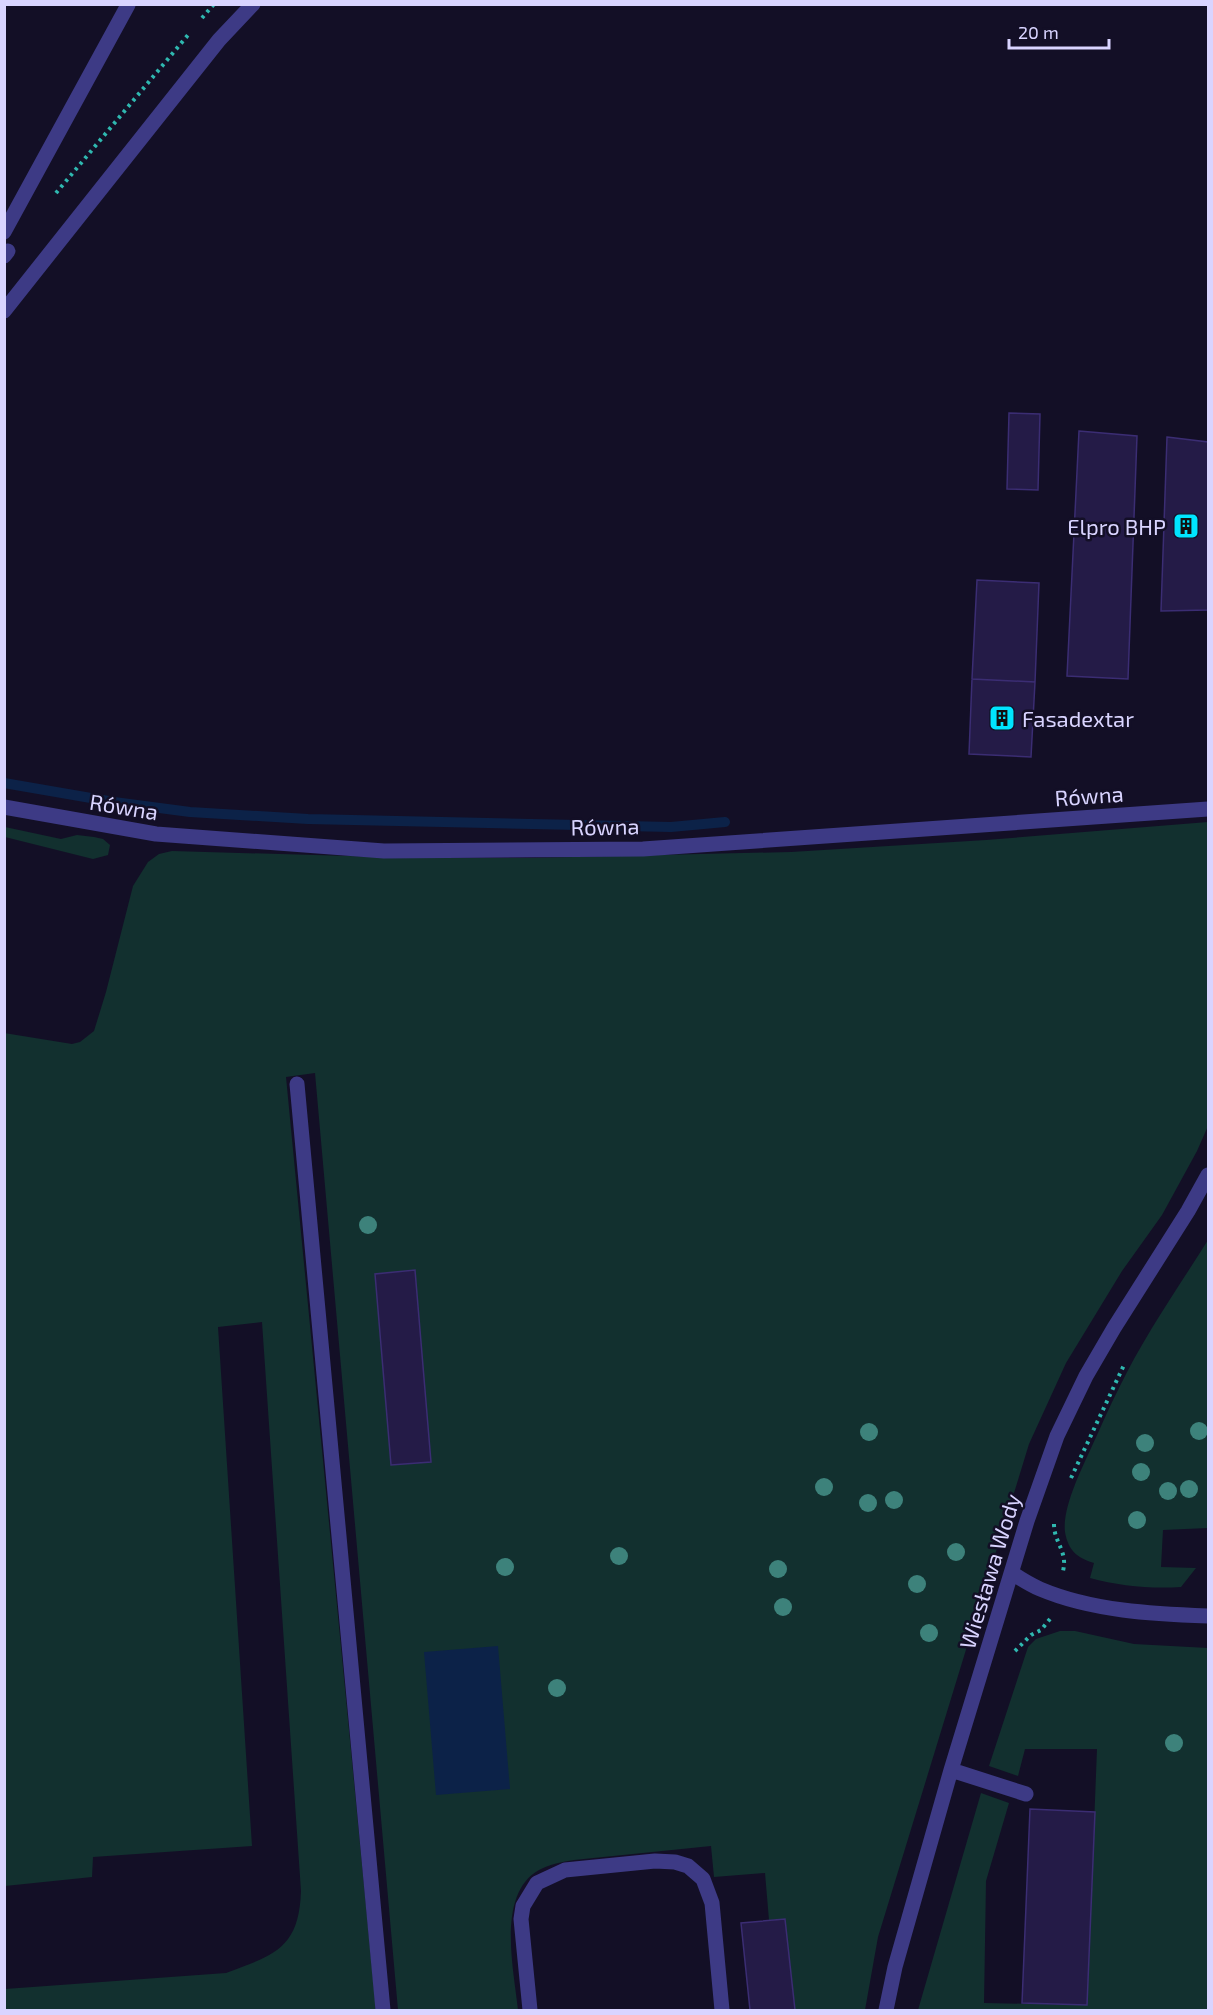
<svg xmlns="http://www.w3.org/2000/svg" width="1213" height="2015" font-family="'Exo 2',sans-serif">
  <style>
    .green { fill: #12302f }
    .water { fill: #0c2248 }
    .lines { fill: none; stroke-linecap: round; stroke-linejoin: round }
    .stream { stroke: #0c2248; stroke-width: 10 }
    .building { fill: #241b47; stroke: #3b2d73; stroke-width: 1.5 }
    .path { stroke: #2fb8b0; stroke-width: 4; stroke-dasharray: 3 4.5; stroke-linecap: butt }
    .minor { stroke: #3d3a85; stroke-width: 15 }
    .tree { fill: #3d827b }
    .labels { text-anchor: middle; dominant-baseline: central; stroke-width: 5; stroke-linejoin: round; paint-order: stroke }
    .poi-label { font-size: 22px; fill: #d9d4ff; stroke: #130f26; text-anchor: end }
    .street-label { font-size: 22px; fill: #d9d4ff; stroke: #130f26 }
  </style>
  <rect width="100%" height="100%" fill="#130f26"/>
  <path class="green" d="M1208,822V1126L1197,1151L1162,1215L1122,1271L1066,1363L1029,1444L878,1937L865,2010H795L785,1919L769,1920L765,1873L714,1877L711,1846L574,1860C562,1862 550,1864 539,1870C496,1894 514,1970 518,2010H398L315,1073L286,1077L376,2010H5V1989L226,1973C274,1955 299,1949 301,1891L262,1322L218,1327L252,1846L93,1857L92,1877L5,1886L4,1033L72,1044L80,1042L94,1031L106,992L133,886L148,862L159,854L172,851L418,858H531L791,852L986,840Z
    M5,827L61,839L77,835L94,837L103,839L110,845L108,855L93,859L5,837Z
    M1208,1240V1528L1163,1530L1161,1567L1196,1568L1181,1587C1151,1589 1119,1586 1090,1578L1094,1563C1077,1558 1068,1550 1065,1532C1062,1508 1082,1468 1092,1446C1101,1427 1109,1407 1119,1388C1144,1336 1178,1288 1208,1240Z
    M1060,1631H1075L1134,1644L1208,1648V2010H918L981,1793L1009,1803L986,1881L984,2003L1087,2005L1097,1749H1025L1018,1776L989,1766L1028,1647L1036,1639Z"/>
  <path class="water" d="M498,1646L510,1789L436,1795L424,1652Z"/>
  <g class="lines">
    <path class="stream" d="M4,783L114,802L190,812L308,819L671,827L725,822"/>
  </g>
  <path class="building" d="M1009,413L1040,414L1038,490L1007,489Z
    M1079,431L1137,436L1128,679L1067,676Z
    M1167,437L1208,442V610L1161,611Z
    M977,580L1039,583L1035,682L972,679Z
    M972,679L1035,682L1031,757L969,754Z
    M415,1270L431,1462L391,1465L375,1274Z
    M1030,1809L1095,1812L1087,2005L1022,2003Z
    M785,1919L795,2010H750L741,1923Z"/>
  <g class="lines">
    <path class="path" d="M202,18L214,4
      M56,193L188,35
      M1071,1478L1124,1365
      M1054,1524C1054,1543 1068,1551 1063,1571
      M1015,1651L1031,1635L1041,1630L1050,1619"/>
    <path class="minor" d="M4,232L128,5
      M4,256L8,251
      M4,311L219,40L253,4
      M4,807L156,834L384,851L643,849L1208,809
      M297,1084L383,2010
      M1012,1573C1021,1579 1031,1585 1040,1589C1092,1611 1153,1614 1208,1616
      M951,1770L1026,1794
      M530,2010L521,1919L523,1906L537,1883L565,1870L655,1861L675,1862L688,1866L703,1879L712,1903L722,2010
      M886,2010L895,1967L951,1770L1027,1521L1057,1436L1086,1376L1114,1328L1188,1211L1208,1175"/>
  </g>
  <g class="tree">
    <circle cx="368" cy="1225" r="9"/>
    <circle cx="1199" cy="1431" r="9"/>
    <circle cx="869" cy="1432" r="9"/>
    <circle cx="1145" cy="1443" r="9"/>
    <circle cx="1141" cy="1472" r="9"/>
    <circle cx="824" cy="1487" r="9"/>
    <circle cx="1189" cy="1489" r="9"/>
    <circle cx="1168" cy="1491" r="9"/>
    <circle cx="894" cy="1500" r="9"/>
    <circle cx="868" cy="1503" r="9"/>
    <circle cx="1137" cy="1520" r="9"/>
    <circle cx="956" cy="1552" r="9"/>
    <circle cx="619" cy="1556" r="9"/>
    <circle cx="505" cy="1567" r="9"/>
    <circle cx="778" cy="1569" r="9"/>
    <circle cx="917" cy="1584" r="9"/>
    <circle cx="783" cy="1607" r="9"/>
    <circle cx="929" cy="1633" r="9"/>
    <circle cx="557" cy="1688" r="9"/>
    <circle cx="1174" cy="1743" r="9"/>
  </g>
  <defs>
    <g id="building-square" transform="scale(1.35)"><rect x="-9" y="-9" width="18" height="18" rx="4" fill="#00e5ff" stroke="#130f26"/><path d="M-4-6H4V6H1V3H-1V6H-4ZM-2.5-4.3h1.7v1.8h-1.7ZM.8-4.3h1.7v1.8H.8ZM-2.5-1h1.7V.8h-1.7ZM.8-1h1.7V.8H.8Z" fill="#111"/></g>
  </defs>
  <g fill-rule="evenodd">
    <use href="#building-square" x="1186" y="526"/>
    <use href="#building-square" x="1002" y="718"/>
  </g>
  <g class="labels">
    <g class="poi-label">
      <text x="1166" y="526">Elpro BHP</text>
      <text x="1022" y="718" text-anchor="start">Fasadextar</text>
    </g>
    <g class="street-label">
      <text transform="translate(1089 795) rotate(-4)">Równa</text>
      <text transform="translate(124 806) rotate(9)">Równa</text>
      <text transform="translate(605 826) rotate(-1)">Równa</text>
      <text transform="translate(989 1571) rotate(-73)">Wiesława Wody</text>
    </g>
  </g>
  <rect width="1213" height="2015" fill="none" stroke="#d9d4ff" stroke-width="12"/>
  <path d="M1009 39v9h100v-9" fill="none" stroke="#d9d4ff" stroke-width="3"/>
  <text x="1018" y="39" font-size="18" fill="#d9d4ff" stroke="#130f26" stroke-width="4.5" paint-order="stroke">20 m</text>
</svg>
